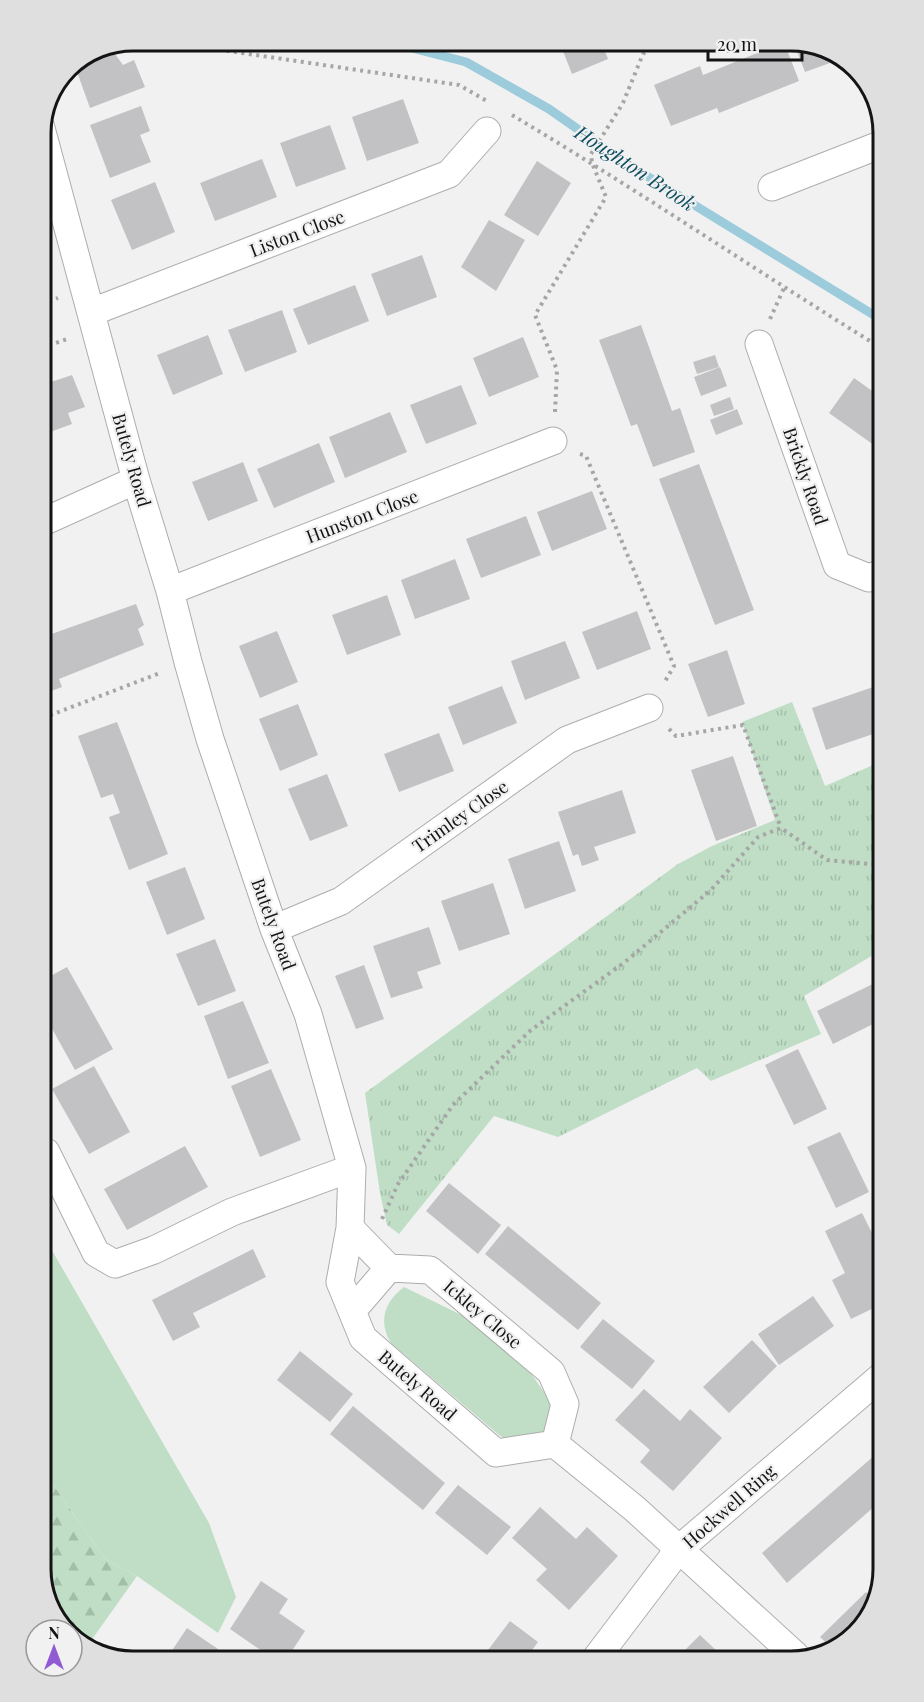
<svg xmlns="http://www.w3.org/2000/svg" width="924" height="1702" font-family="'Playfair Display',serif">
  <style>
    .grass { fill: #bfdec5 }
    .forest { fill: url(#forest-firs) }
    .park { fill: url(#park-tufts) }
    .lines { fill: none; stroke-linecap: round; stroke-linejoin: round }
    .stream { stroke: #9ccbdc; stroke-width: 9 }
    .building { fill: #c2c2c4 }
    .street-casing { stroke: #adadae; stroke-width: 29 }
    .path { stroke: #a6a6a6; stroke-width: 4; stroke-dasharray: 3 4.5; stroke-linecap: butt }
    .street { stroke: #fff; stroke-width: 27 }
    .labels { text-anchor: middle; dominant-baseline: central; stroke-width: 4.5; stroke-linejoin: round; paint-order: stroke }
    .street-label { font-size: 18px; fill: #141414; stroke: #f1f1f2 }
    .water-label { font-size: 20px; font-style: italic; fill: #105062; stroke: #f1f1f2 }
    .rim { fill: none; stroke: #141414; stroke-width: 3 }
  </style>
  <defs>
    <pattern id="forest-firs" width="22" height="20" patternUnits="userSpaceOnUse" patternTransform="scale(1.5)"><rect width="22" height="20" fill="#bfdec5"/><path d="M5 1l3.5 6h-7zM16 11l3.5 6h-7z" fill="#a3bea8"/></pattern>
    <pattern id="park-tufts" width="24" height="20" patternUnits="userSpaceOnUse" patternTransform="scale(1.5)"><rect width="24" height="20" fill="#bfdec5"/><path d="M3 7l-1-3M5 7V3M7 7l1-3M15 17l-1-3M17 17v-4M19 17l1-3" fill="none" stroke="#a3bea8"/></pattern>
  </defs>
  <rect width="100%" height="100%" fill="#f1f1f2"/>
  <path class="grass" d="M46,1240L209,1523L236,1597L218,1633L137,1576L105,1559L47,1476Z
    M404,1287L480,1324L520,1358L556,1409L545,1433L505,1439L499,1435L391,1343C378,1322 384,1302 404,1287Z"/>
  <path class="forest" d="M47,1476L105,1559L137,1576L88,1645L90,1649C82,1646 72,1640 72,1630H69L48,1605Z"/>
  <path class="park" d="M792,702L825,786L880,762V951L804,996L821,1034L711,1081L697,1068L558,1137L494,1116L399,1234L387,1225L380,1193L365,1093L678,864L712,846L775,820L742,722Z"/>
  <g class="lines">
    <path class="stream" d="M385,41L466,62L549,109L629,165L877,317"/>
  </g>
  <path class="building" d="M559,41H601L608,59L572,74Z
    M793,41H797L844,58L805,72Z
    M784,42L799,81L719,113L717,108L671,126L654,85L700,66L703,75Z
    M115,54L123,65L134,60L145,87L90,108L76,69Z
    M403,99L419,143L367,161L352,117Z
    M141,106L150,131L140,135L151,162L110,178L90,125Z
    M330,125L346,169L296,187L280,143Z
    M262,159L277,197L215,221L200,183Z
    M537,161L571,183L538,236L504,215Z
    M155,182L175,232L132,250L111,200Z
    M489,220L525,240L496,291L461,267Z
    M422,255L437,297L387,316L371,274Z
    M355,285L369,321L308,345L293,309Z
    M282,310L297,352L245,372L228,330Z
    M641,325L672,411L680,408L695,452L653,467L637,424L631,426L599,340Z
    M208,335L223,374L173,395L157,355Z
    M523,337L539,377L489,397L473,358Z
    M715,355L719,367L697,374L693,362Z
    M720,367L727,386L701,396L694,377Z
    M72,375L85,407L68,413L72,424L42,435V385Z
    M854,378L878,395V448L829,413Z
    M461,385L477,424L426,444L410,405Z
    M730,397L734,409L714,416L710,405Z
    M737,409L743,424L716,435L710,420Z
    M390,412L407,452L345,478L329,437Z
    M319,443L335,482L274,508L257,469Z
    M243,462L258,501L208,521L192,482Z
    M699,464L754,610L715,625L659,479Z
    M592,491L607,529L552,551L537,512Z
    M526,516L541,555L481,578L466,539Z
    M455,559L470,599L415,619L401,580Z
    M387,595L401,635L347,655L332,615Z
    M136,604L144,625L138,629L144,645L59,679L62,687L43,694V637Z
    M637,611L651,649L597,670L582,632Z
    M277,631L298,682L260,698L239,646Z
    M565,641L580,678L525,700L511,661Z
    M727,650L745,704L708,717L688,664Z
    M879,685V732L826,750L812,708Z
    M502,686L517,723L463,745L448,707Z
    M298,704L318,755L280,771L259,719Z
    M117,722L168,854L129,870L109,817L120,813L113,794L101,798L78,736Z
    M439,733L454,771L399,792L384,754Z
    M733,756L757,826L716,841L691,770Z
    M327,774L348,826L310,841L288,789Z
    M622,790L636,833L594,847L599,860L582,866L578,854L573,856L558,812Z
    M559,841L576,891L525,909L508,859Z
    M185,867L205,919L167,935L146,882Z
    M493,883L510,934L459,951L441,901Z
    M429,927L441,964L417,972L423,988L391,998L373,946Z
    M215,939L236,991L198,1006L176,954Z
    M364,965L384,1019L356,1029L335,976Z
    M67,967L113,1049L75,1070L45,1016V979Z
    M881,980V1020L833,1044L817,1011Z
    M243,1001L269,1063L228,1079L204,1016Z
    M798,1049L827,1109L794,1125L765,1065Z
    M94,1066L130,1132L89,1154L52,1089Z
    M271,1069L301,1140L260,1157L231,1086Z
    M840,1132L869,1192L836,1208L807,1147Z
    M185,1146L208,1187L127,1230L104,1189Z
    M449,1183L501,1225L478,1254L426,1211Z
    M862,1213L882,1253V1304L851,1319L832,1280L845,1273L825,1231Z
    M508,1226L601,1303L578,1330L485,1254Z
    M253,1249L266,1277L193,1313L200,1327L173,1341L152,1300Z
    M813,1296L834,1326L779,1365L758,1334Z
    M603,1319L655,1361L632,1389L580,1347Z
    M752,1340L777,1366L729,1413L703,1387Z
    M300,1351L353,1394L330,1422L277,1380Z
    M644,1389L680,1421L690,1409L722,1438L673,1491L640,1462L650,1450L615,1420Z
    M353,1406L445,1483L423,1510L330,1434Z
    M883,1448V1499L787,1583L762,1553Z
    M458,1485L511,1527L487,1555L435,1513Z
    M540,1507L576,1539L587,1527L618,1556L569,1610L536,1580L547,1569L512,1538Z
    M261,1581L288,1599L279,1613L305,1631L286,1660H275L230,1629Z
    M866,1592L874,1600L868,1621L833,1649L820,1637Z
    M510,1621L538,1642L527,1657L482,1658Z
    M187,1628L218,1649L211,1660L165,1661Z
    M700,1635L721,1655L679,1656Z"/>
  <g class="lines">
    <g class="street-casing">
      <path id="street" d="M41,128L136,480L170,591L188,662L210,739L274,929L308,1014L352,1168L350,1228L340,1282L363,1338L496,1453L555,1444L635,1509L795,1655
        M772,187L877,146
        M92,312L449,174L487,131
        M759,344L837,565L869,578L879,574
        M43,522L136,480
        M170,591L553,441
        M274,929L341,901L567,740L649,708
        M46,1152L96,1253L115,1264L154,1250L232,1212L352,1168
        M350,1228L389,1268L430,1270L551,1372L565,1404L555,1444
        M352,1311L389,1268
        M597,1657L679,1549L883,1375"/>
    </g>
    <path class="path" d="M175,41L215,49L459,85L487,101
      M512,115C636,189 755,270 878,346
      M42,304L58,298
      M770,319L784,288
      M42,348L67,339
      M555,412L557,370L535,315L606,197L592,163L591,154L623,103L643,54L660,41
      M580,454L586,456L674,666L664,683
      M43,718L160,673
      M669,729L676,736L743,725L781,828
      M382,1219L398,1184L453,1105L531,1030L625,962L711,890L758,837L781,828L827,860L880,865"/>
    <use href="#street" class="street"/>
  </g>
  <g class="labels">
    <g class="street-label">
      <text transform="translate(297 233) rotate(-21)">Liston Close</text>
      <text transform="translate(132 460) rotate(74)">Butely Road</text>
      <text transform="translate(806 476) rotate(71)">Brickly Road</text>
      <text transform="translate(362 516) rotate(-21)">Hunston Close</text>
      <text transform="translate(460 816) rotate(-35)">Trimley Close</text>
      <text transform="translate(274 924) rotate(70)">Butely Road</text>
      <text transform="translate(483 1314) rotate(40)">Ickley Close</text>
      <text transform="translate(418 1385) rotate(41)">Butely Road</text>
      <text transform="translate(729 1506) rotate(-41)">Hockwell Ring</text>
    </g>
    <g class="water-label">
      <text transform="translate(636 167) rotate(33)">Houghton Brook</text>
    </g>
  </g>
  <path d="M0 0H924V1702H0ZM133 51H791A82 82 0 0 1 873 133V1569A82 82 0 0 1 791 1651H133A82 82 0 0 1 51 1569V133A82 82 0 0 1 133 51Z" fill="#dfdfe0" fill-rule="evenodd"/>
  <path class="rim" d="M133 51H791A82 82 0 0 1 873 133V1569A82 82 0 0 1 791 1651H133A82 82 0 0 1 51 1569V133A82 82 0 0 1 133 51Z"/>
  <g transform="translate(54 1648)"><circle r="28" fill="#f1f1f2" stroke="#999999" stroke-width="1.5"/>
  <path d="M0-4.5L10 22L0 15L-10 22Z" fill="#915bd3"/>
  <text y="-9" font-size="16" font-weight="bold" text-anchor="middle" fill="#141414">N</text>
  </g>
  <path d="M708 51v9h94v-9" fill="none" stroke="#141414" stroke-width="3"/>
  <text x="717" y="51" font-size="18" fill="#141414" stroke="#f1f1f2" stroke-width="4.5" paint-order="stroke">20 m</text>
</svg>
